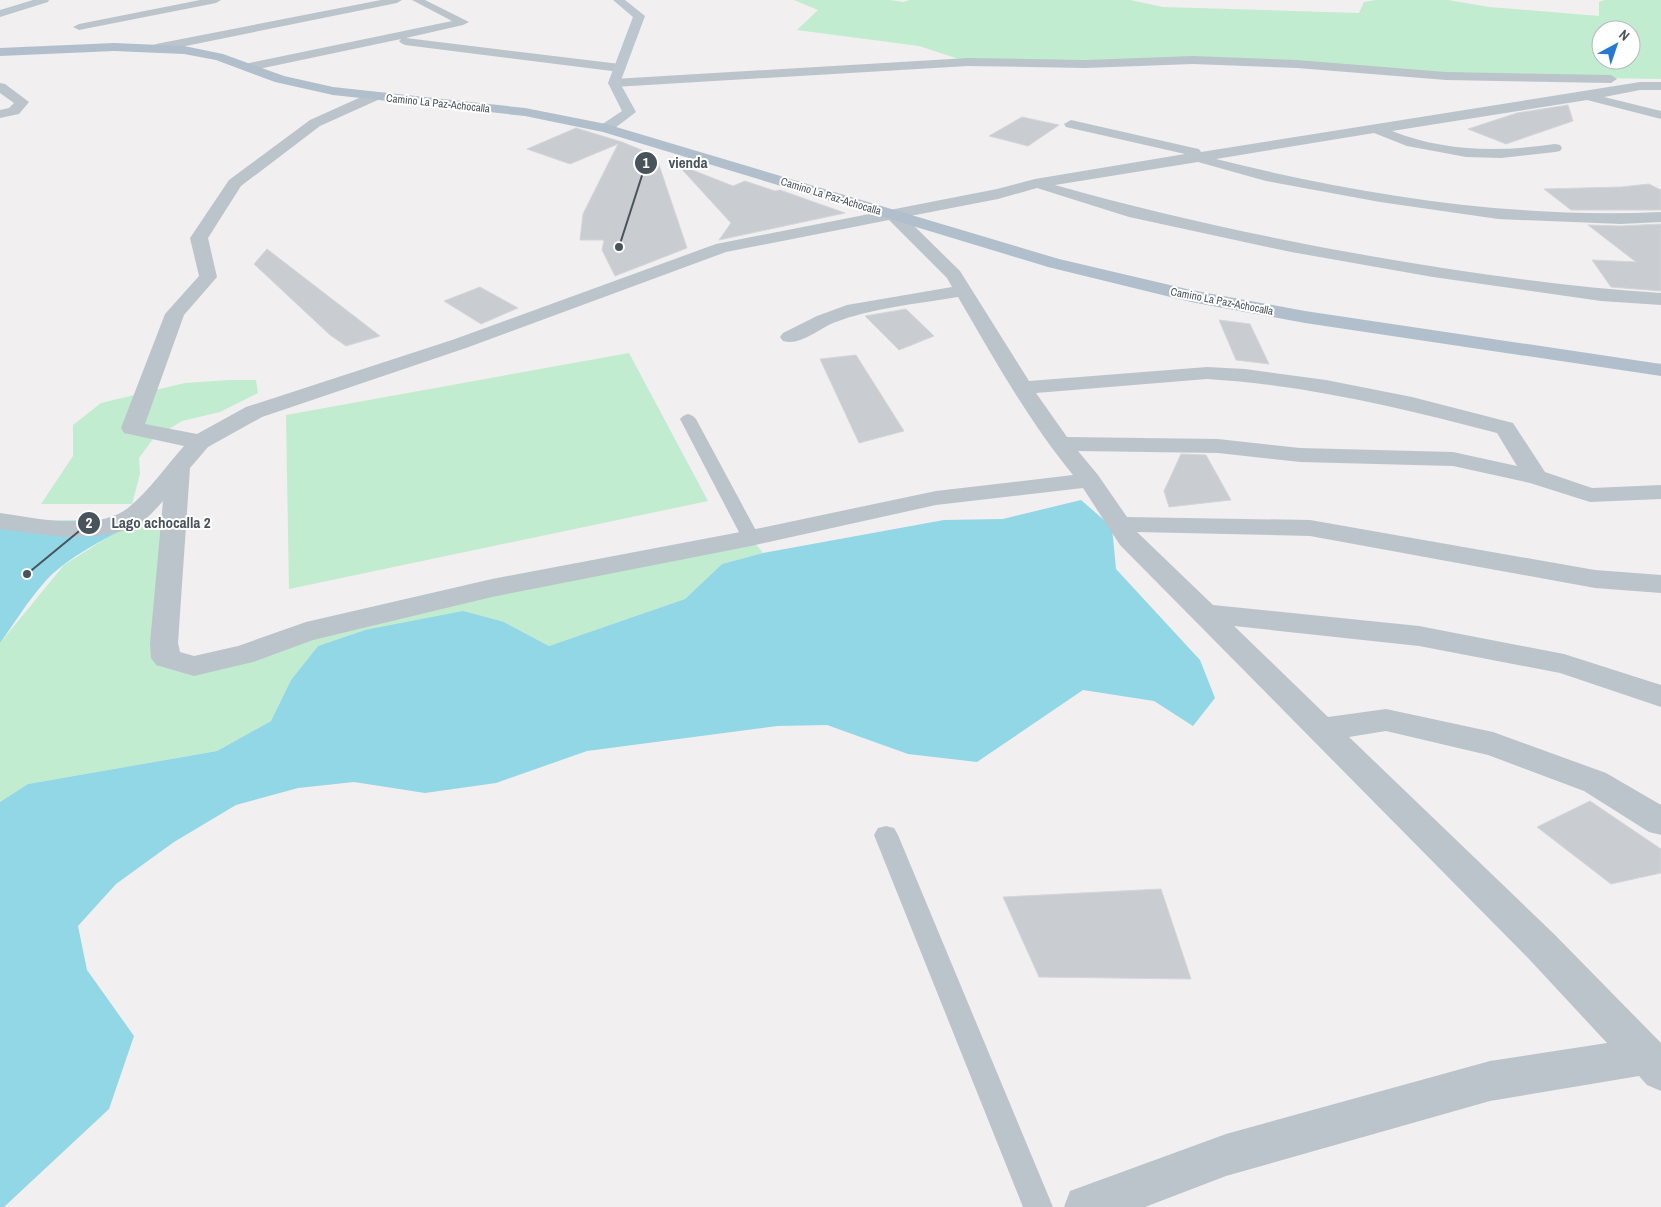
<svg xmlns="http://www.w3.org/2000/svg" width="1661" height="1207" font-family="'Archivo Narrow',sans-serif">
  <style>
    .green { fill: #c1ecd0; fill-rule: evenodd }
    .water { fill: #92d7e5 }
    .building { fill: #c9ccd1; stroke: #d4d6da }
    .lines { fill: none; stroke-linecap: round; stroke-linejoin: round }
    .lane { fill: #bcc4cb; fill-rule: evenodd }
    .street { fill: #bcc4cb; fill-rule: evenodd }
    .secondary { fill: #bcc6cf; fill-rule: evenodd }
    .primary { fill: #b1bfcc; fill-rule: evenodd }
    .labels { text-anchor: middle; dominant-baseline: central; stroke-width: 4; stroke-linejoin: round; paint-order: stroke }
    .far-street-label { font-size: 11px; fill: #49535b; stroke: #fff }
    .leader { fill: none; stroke: #49535b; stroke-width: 2 }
    .callout-dot { fill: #49535b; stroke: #fff; stroke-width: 2 }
    .mark-label { font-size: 15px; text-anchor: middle; font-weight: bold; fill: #fff }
    .callout-label { font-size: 15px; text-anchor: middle; font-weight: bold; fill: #49535b; stroke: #fff; stroke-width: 4; stroke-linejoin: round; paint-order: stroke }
  </style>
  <rect width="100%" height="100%" fill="#f1efef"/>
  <path class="green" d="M794,0H890L903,2L910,0H1130L1163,7L1359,13L1364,2L1376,0H1448L1489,7L1599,16V2L1605,0H1661V79L1446,76L1297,64L968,62L919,46L797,30L818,10ZM1601,30H1631V60H1601Z
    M629,353L708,501L289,589L286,415Z
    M230,380H256L258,393L220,412L182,421L153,439L139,458L140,474L132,504H41L73,456V425L101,403L185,383Z
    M173,515L164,643L194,666L306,632L751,538L763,553L722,564L685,599L549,646L504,622L365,630L318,646L291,680L271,721L217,751L28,784L0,802V643L64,565L113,534L143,520Z"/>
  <path class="water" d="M1081,500L1112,527L1116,569L1200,660L1215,698L1193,726L1154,701L1083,690L977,762L908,754L827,725L777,726L587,751L496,783L425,793L354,782L298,788L236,805L174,842L116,884L78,926L87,970L134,1036L109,1109L4,1207H0V802L28,784L217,751L271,721L291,680L318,646L365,630L463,611L504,622L549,646L685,599L722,564L763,553L944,520L1003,519Z
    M143,520C113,534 64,558 43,584C27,602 14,624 0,643V523L7,521Z"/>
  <path class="building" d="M1568,105L1573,121L1506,144L1468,129L1517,113Z
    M1022,117L1059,125L1028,146L989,136Z
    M576,128L622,142L656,156L687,248L615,276L602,250L604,240H580L583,214L618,144L570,164L527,149Z
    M677,164L733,186L745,181L775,191L780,190L845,213L719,240L731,223Z
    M1649,184L1661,190V210H1571L1544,189L1621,187Z
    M1661,224V291L1611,287L1592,260L1636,262L1588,225L1621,226Z
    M267,249L380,336L346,346L330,335L254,264Z
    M480,287L518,308L481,324L444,301Z
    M906,309L934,336L899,350L865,316Z
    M1219,320L1250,324L1269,364L1236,360Z
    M856,355L904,431L859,443L820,359Z
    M1181,454L1206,455L1231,500L1169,507L1164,491Z
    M1590,801L1661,849V873L1611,884L1537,827Z
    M1161,889L1191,979L1039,977L1003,897Z"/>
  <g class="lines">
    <path class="lane" d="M688,414L693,416L696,419L760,538L757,542L751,543L745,542L742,538L680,419L683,416Z
      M886,826L894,828L898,835L1053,1207H1023L874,835L878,828Z"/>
    <path class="street" d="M200,0H221L216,3L79,30L73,27L79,24Z
      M381,0H402L397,3L156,52L150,48L156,44Z
      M412,0H425L469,22L463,25L406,38L620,64L626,68L620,72L405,45L401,43L399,41L401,39L249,71L243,67L249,63L452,21Z
      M1193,56L1297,60L1446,72L1611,75L1617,79L1611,83L1446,80L1297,68L1193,64L1085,68L968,66L614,87L608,83L614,79L968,58L1085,60Z
      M1640,82H1661V90H1640L1604,97L1661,111V119L1587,100L1392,131C1445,152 1500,152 1555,144L1560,145L1562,148L1560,151L1555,152L1501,158L1466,157L1407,146L1374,133L1216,159C1358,195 1515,219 1661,212V222L1621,224L1498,219L1380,202L1266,181L1198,162L1055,185C1161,215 1268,238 1376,257C1470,273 1566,287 1661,293V305L1601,301L1433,277L1291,252L1129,217L1037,188L998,199L905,217L960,271L1029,381L1207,367L1245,369L1326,380L1412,397L1513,423L1545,472L1592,488L1661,485V499L1590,502L1530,483L1453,466L1300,462L1218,453L1078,451L1098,475L1127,517L1310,520L1595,570L1661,575V593L1595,588L1310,536L1137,532L1213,605L1419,626L1564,654L1661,685V707L1560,673L1419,646L1234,626L1328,717L1386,709L1493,732L1606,773L1661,805V835L1649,832L1584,791L1488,755L1386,731L1349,737L1554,934L1661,1043V1091L1647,1085L1639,1076L1490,1101L1226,1176L1145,1207H1064L1070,1191L1226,1134L1490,1061L1607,1043L1528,958L1120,545L1083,488L936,505L751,546L492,597L313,640L253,662L194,676L156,665L151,658L150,643L163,501C154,511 144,523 131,528C90,544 42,534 0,529V513C36,518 98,532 128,508C149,491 166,466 184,446L124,433L121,428L165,314L199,276L190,238L229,180L310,120L370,93H380L382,96L380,99L320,126L241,186L208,238L217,277L184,315L145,424L197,434L246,407L452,340L716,244L997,189L1035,179L1185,154L1066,127L1064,124L1071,120L1194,148L1199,149L1201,152ZM889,220L947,278L952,287L847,305L817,316L783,333L780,337L783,341C800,346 817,330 833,323C872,308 916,304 958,297C994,359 1028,420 1073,475L936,491L751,530L492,579L306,622L238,646L194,656L180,652L178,643L190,468L208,447L262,417L466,348L726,252ZM1207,379C1306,385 1401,408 1497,433L1517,466L1453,452L1300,448L1218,439L1067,437L1036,393Z
      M0,83L5,84L29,102L19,114L0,118V110L9,108L14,103L0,93Z"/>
    <path class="secondary" d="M33,0H49L48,2L0,17V10Z
      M613,0H625L645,16L620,83L636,112L611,131H601L599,128L601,125L622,111L608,83L633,17Z"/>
    <path class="primary" d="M114,43L184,46L223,54L284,76L333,87L525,108L606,124L1059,259L1191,290L1305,311L1661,364V376L1305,323L1191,302L1048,267L603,132L525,116L333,95L275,82L216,60L184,54L114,51L0,56V48Z"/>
  </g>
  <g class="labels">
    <g class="far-street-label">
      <text transform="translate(438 103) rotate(6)">Camino La Paz-Achocalla</text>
      <text transform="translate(831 196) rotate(17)">Camino La Paz-Achocalla</text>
      <text transform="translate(1222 301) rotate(11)">Camino La Paz-Achocalla</text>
    </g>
  </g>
  <path class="leader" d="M619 247L646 163M27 574L89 523"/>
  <g class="callout-dot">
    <circle cx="619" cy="247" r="5"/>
    <circle cx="27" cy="574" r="5"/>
    <circle cx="646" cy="163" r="12"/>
    <circle cx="89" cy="523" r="12"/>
  </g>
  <g class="mark-label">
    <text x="646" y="168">1</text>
    <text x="89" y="528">2</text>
  </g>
  <g class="callout-label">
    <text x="688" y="168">vienda</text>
    <text x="161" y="528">Lago achocalla 2</text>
  </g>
  <g transform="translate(1616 45) rotate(40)"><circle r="24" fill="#ffffff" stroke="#b6babd"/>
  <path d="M0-4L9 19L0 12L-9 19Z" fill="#2778d3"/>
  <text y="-8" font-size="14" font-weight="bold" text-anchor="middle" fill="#49535b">N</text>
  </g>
</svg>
